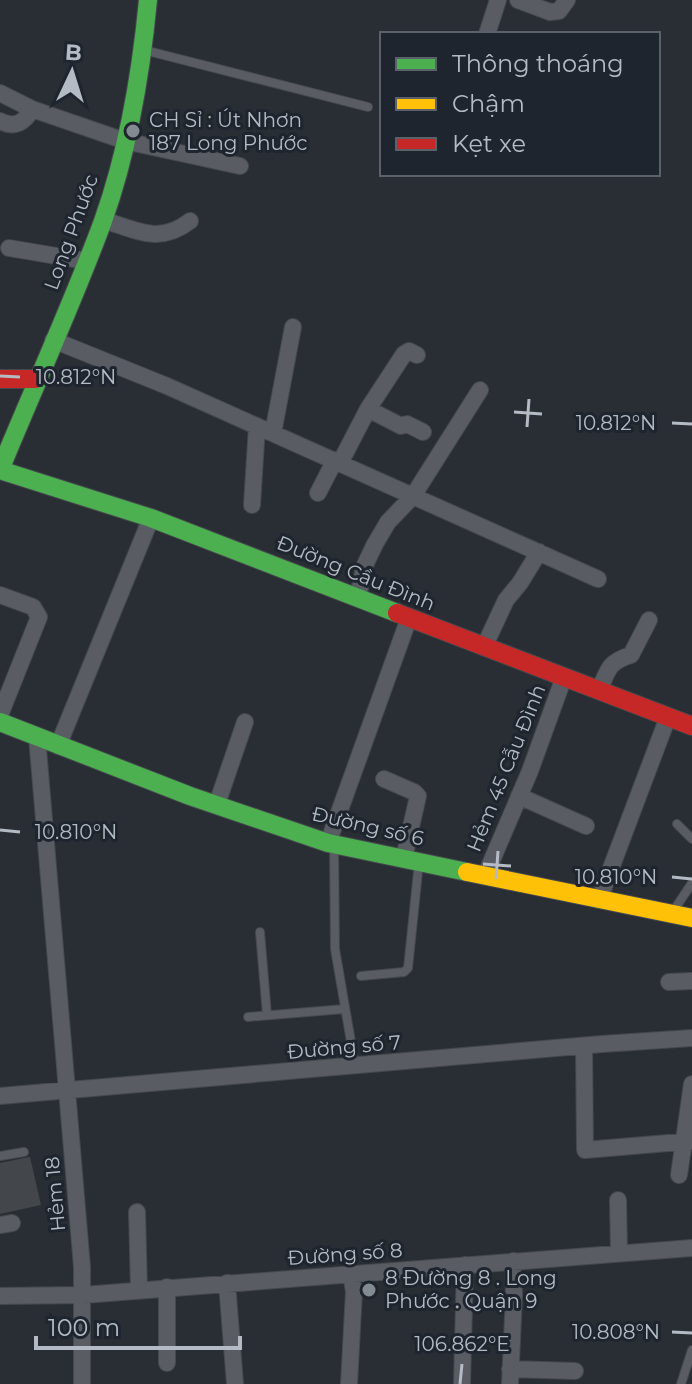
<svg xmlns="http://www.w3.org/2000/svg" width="692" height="1384" font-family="Montserrat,sans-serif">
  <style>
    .building { fill: #43474c }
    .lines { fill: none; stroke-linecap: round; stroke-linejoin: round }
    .lane-casing { stroke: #45494d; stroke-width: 10 }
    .street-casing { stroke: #45494d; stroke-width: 18 }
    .fast-casing { stroke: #45494d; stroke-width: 20 }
    .slow-casing { stroke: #45494d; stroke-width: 20 }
    .jam-casing { stroke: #45494d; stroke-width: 20 }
    .lane { stroke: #595d63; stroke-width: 8 }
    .street { stroke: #595d63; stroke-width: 16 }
    .fast { stroke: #4caf50; stroke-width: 18 }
    .slow { stroke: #ffc107; stroke-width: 18 }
    .jam { stroke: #c62828; stroke-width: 18 }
    .ticks { fill: none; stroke: #b4bbc5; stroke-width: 3 }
    .poi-dot { fill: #838a92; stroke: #1e252e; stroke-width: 3 }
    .labels { text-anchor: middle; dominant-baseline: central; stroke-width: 6; stroke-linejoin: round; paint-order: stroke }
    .poi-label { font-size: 20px; fill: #b4bbc5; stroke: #1e252e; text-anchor: start }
    .street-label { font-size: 20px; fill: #b4bbc5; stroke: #1e252e }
    .ticks-label { font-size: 20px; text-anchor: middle; fill: #b4bbc5; stroke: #1e252e; stroke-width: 6; stroke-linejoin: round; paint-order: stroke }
  </style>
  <rect width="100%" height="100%" fill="#292e34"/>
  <path class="building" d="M29,1157H30L41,1205L0,1214V1163Z"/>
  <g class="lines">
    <g class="lane-casing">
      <path id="lane" d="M144,50L368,107
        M677,824L692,839
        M334,846L335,949L355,1065
        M672,913L692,883
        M260,932L267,1015
        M361,976L404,972L408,968L419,862
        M248,1017L344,1009
        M0,1156L24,1152
        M681,1384L692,1350"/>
    </g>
    <g class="street-casing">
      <path id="street" d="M518,0L550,12L559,11L567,0
        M487,34L498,0
        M0,93L32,109L125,141L240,166
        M0,121C15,129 25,122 32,109
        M103,220C137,230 159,245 190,221
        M9,248L86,261
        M53,340L167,386L598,579
        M368,409L401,426L407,424L423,432
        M273,433L293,327
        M340,463L368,409L404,354L409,351L417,355
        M318,493L335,460
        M252,505L257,426
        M0,595L33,607L39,617L0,715
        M358,598L364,567L375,544L388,522L413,496L480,390
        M484,647L506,600L520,583L539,552
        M599,691C608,670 608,662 631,655L649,620
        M37,737L82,1267V1384
        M58,746L151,518
        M384,779L414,792L418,796L404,858
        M519,796L586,826
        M217,804L245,722
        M328,843L409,618
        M486,874L530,771L564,677
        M599,900L668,717
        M669,982L692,981
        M584,1046L585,1150L692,1141
        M0,1096L602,1044L692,1038
        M679,1175L692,1084
        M618,1200L619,1253
        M137,1212L139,1290
        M0,1225L12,1223
        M227,1283L235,1384
        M167,1287V1363
        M0,1296L83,1295L692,1248
        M510,1369L575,1371
        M349,1384L354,1291L351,1275
        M462,1384L465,1265
        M510,1384L514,1295L513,1261"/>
    </g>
    <g class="fast-casing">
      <path id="fast" d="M0,470L151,518L397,613
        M0,470C34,387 72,305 103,221C128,151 141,74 148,0
        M0,722L190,796L328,843L467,872"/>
    </g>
    <g class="slow-casing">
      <path id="slow" d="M467,872L692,918"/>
    </g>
    <g class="jam-casing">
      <path id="jam" d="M0,379H36
        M397,613L692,726"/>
    </g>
    <use href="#lane" class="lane"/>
    <use href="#street" class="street"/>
    <use href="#fast" class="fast"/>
    <use href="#slow" class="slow"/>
    <use href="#jam" class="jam"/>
  </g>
  <path class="ticks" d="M0,376L20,377M514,412L542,414M672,423L692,424M527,427L529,399M0,830L20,832M483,864L511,866M672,877L692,879M496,879L498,851M672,1332L692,1333M460,1384L462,1364"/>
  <g class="poi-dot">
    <circle cx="133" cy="131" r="8"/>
    <circle cx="369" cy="1290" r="8"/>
  </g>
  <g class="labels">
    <g class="poi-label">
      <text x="149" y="120">CH Sỉ : Út Nhơn<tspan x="149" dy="23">187 Long Phước</tspan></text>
      <text x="385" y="1278">8 Đường 8 . Long<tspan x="385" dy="23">Phước . Quận 9</tspan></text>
    </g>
    <g class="street-label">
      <text transform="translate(71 232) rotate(-70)">Long Phước</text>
      <text transform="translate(356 573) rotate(22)">Đường Cầu Đình</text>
      <text transform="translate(506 768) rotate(-68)">Hẻm 45 Cẫu Đình</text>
      <text transform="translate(368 826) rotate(13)">Đường số 6</text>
      <text transform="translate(344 1047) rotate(-5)">Đường số 7</text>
      <text transform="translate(55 1194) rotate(-95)">Hẻm 18</text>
      <text transform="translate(345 1254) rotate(-4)">Đường số 8</text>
    </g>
  </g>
  <g class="ticks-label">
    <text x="76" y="384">10.812°N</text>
    <text x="616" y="430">10.812°N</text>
    <text x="76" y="839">10.810°N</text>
    <text x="616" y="884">10.810°N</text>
    <text x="616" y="1339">10.808°N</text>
    <text x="462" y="1351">106.862°E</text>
  </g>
  <rect x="380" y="32" width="280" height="144" fill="#1e252e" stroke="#5a616a" stroke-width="2"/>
  <rect x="396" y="58" width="40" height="12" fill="#4caf50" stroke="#5a616a" stroke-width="2"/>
  <text x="452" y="72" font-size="24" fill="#b4bbc5">Thông thoáng</text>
  <rect x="396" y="98" width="40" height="12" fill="#ffc107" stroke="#5a616a" stroke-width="2"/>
  <text x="452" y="112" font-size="24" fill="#b4bbc5">Chậm</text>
  <rect x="396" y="138" width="40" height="12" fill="#c62828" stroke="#5a616a" stroke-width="2"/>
  <text x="452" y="152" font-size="24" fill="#b4bbc5">Kẹt xe</text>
  <g transform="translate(72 72) rotate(4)" stroke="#1e252e" stroke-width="6" paint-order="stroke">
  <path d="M0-6L14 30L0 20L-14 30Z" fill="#b4bbc5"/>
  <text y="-12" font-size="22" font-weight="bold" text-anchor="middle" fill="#b4bbc5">B</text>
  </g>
  <path d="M36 1336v12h204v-12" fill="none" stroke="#b4bbc5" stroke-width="4"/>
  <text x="48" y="1336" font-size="24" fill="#b4bbc5" stroke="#1e252e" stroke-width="6" paint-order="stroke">100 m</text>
</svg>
